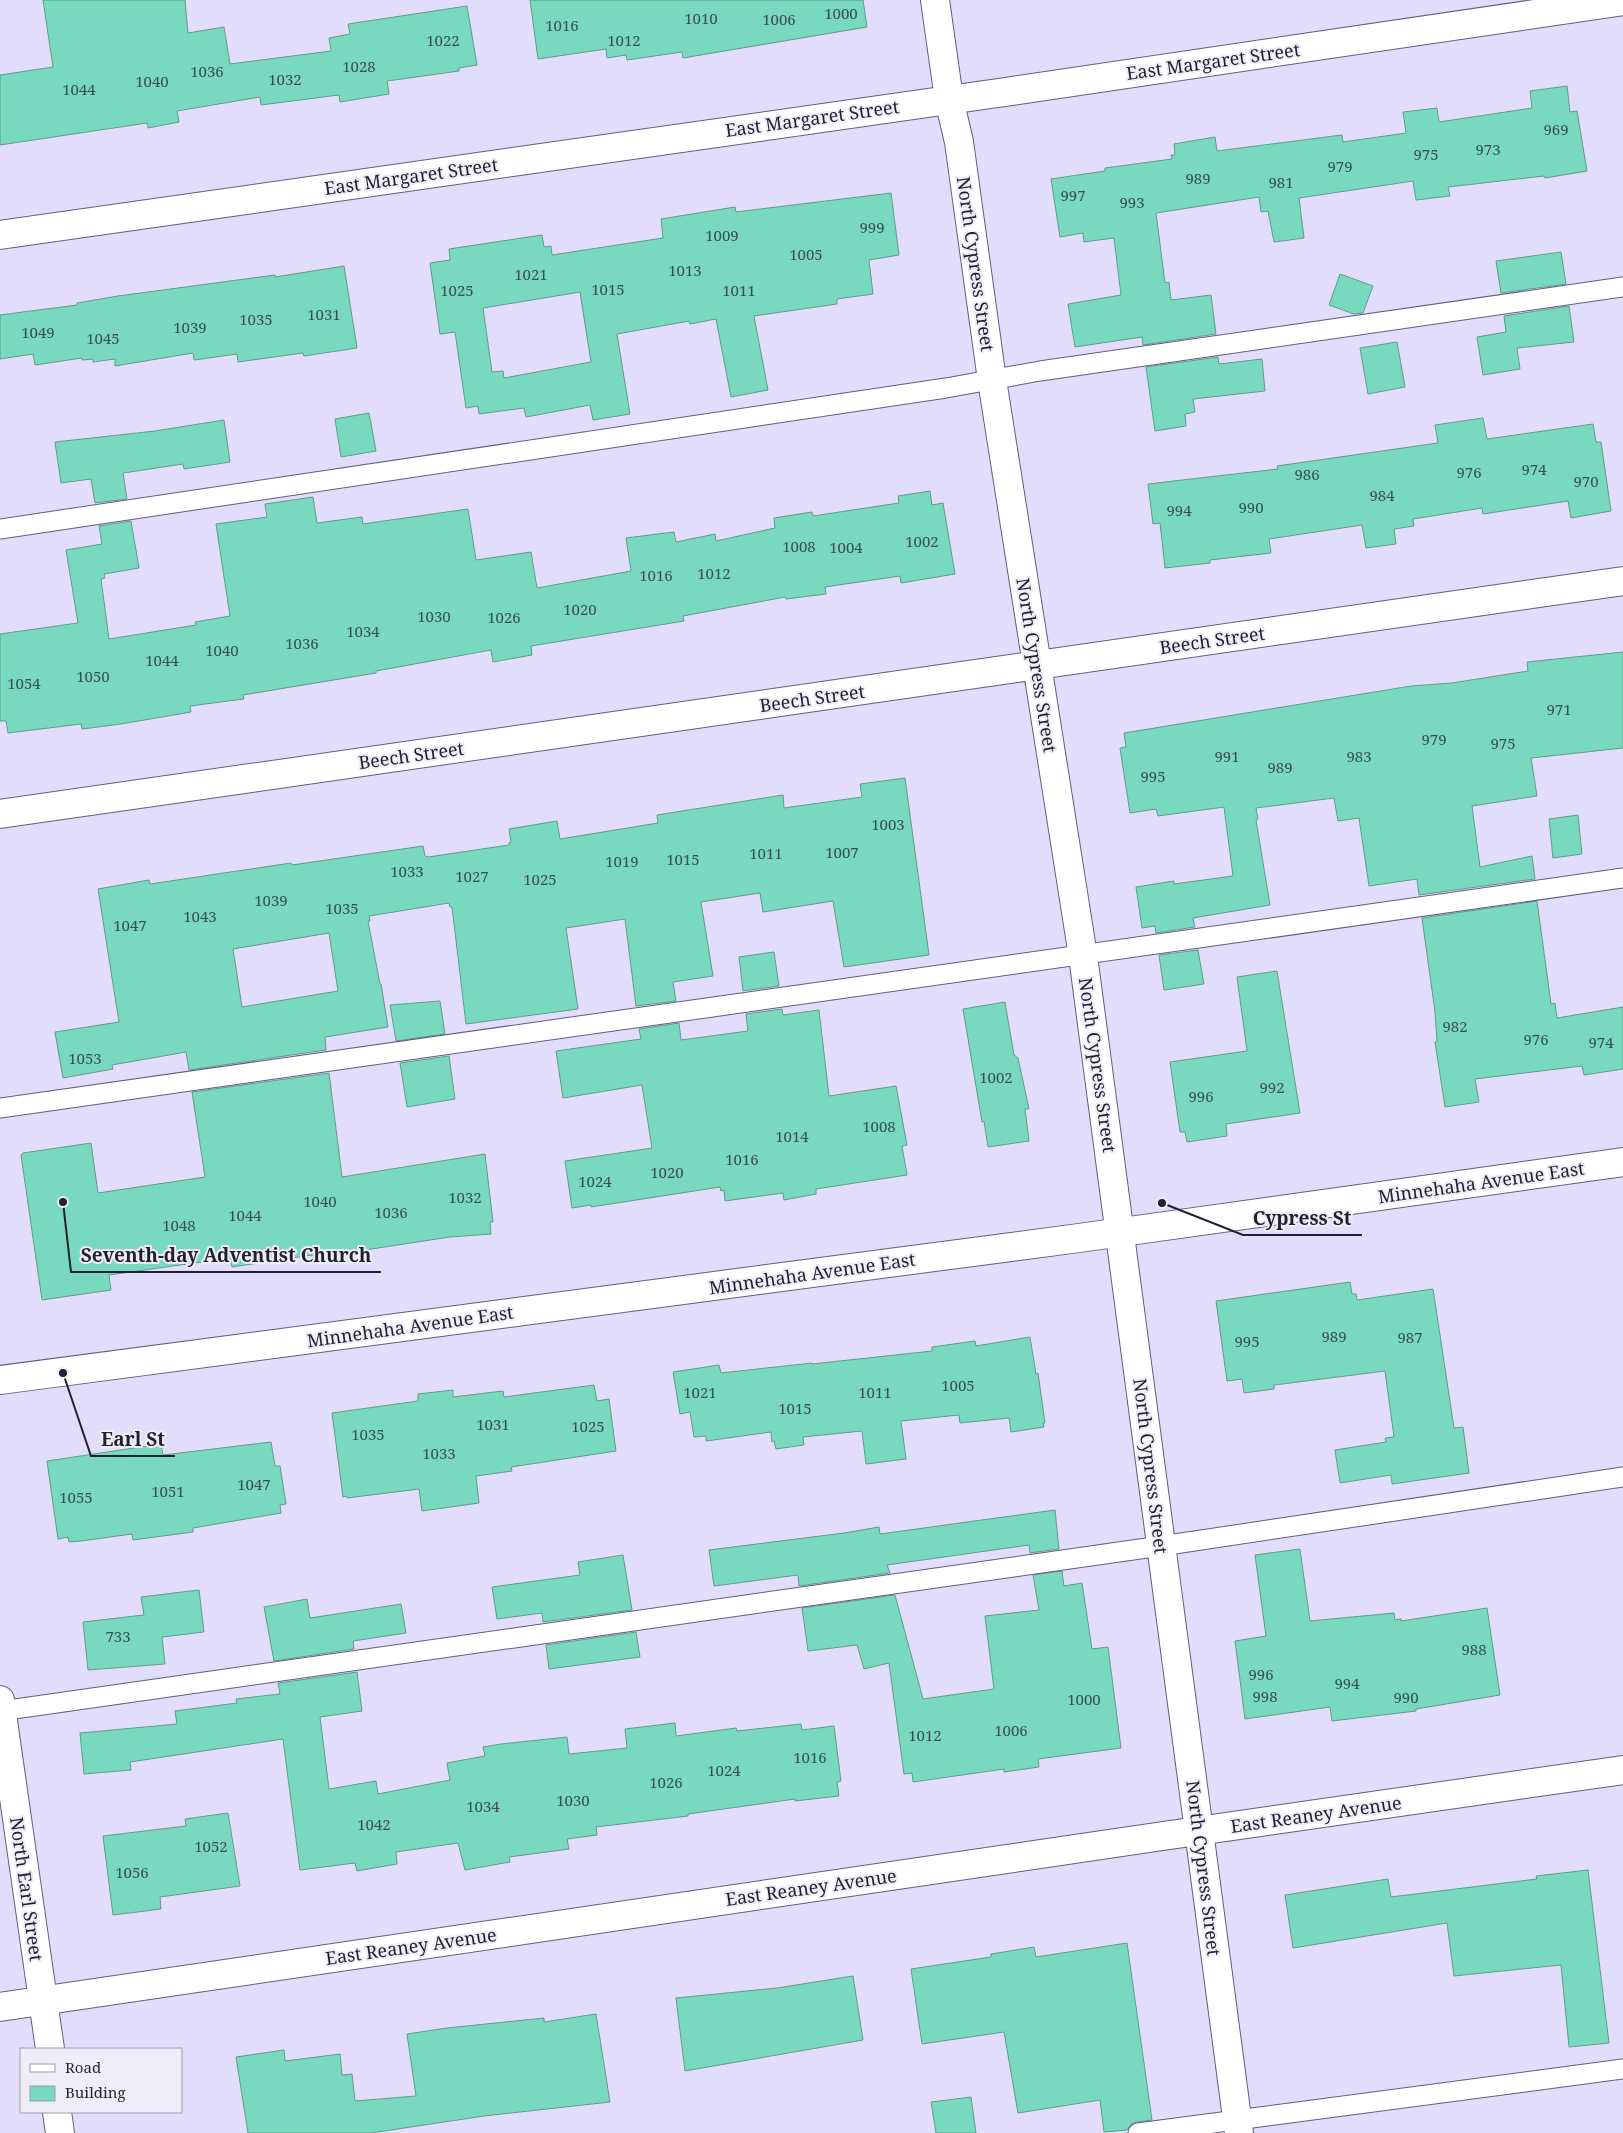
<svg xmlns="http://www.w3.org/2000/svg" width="1623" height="2133" font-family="'Noto Serif',serif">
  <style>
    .building { fill: #79d9be; stroke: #5e9c8a; fill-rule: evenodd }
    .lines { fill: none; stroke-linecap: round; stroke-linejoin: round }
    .lane-casing { stroke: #635a86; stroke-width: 21 }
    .street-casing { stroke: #635a86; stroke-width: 30 }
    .secondary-casing { stroke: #635a86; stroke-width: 30 }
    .lane { stroke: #fff; stroke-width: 19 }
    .street { stroke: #fff; stroke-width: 28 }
    .secondary { stroke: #fff; stroke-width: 28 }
    .labels { text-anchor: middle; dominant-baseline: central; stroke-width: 4; stroke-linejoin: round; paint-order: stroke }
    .number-label { font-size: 15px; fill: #384e54 }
    .street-label { font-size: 18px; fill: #231f31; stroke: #efedf8 }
    .leader { fill: none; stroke: #231f31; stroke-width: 2 }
    .callout-dot { fill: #231f31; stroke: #efedf8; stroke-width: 2 }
    .callout-label { font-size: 19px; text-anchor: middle; font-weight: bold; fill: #231f31; stroke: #efedf8; stroke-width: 4; stroke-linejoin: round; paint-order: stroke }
  </style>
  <rect width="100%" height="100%" fill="#e3ddfc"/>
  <path class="building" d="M43,0H185L188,33L224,27L230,64L331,51L329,38L350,34L348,24L467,6L477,65L459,68V71L387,81L389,94L340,102L339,95L261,105L260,97L177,111L179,122L148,128L147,123L0,145V75L53,67Z
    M530,0H863L867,27L683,58L682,52L627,60L626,55L607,58L606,49L538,59Z
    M1567,86L1570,112L1577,111L1587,171L1545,178L1544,176L1448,187L1450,196L1416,200L1413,181L1299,198L1304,238L1274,242L1268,211L1261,212L1259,197L1156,213L1165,283L1169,282L1171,300L1211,295L1216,334L1143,345L1142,337L1075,347L1068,304L1121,295L1114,238L1084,242L1083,233L1060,237L1051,179L1105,171V168L1172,159L1171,155H1175L1174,144L1215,137L1217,151L1342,135L1343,142L1406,133L1403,112L1437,108L1439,122L1532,108L1530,91Z
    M891,193L899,255L869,260L873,294L837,299V304L754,316L768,390L731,397L716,319L690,324L689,321L617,334L630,414L593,420L590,405L526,417L524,408L479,414L478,406L466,408L455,332L440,334L430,263L450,260L449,249L542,235L544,247L551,246L552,255L663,238L661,219L735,207L736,212ZM580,292L591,362L504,378L503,371L492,372L483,308Z
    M1561,252L1566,284L1501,293L1496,261Z
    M344,266L357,348L304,356L303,353L238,362L237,354L194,360L193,353L115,366V359L93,362V359L82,360V358L35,365L33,354L0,359V315L77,305V303L118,296L275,275V277Z
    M1340,274L1373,286L1363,313L1354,314L1329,305Z
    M1569,306L1574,342L1517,348L1520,369L1483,375L1477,337L1506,332L1504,316Z
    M1397,342L1405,387L1368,394L1360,348Z
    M1218,357L1219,364L1262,359L1265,391L1193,399L1195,412L1185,414L1186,426L1155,431L1146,367Z
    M369,413L376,451L341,457L335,419Z
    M1483,418L1487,439L1593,424L1596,442H1601L1611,511L1571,518L1568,501L1483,514L1482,508L1413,519L1414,526L1394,529L1396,544L1366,548L1362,525L1269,539L1271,553L1210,560V563L1165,568L1160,523L1153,524L1148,484L1278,469L1277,466L1438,443L1435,425Z
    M224,420L230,462L184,469L183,464L123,473L127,499L95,503L91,479L61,483L55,442L155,431Z
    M930,491L932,505L943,503L955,574L901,583L900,576L825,587L826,594L786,599L785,597L683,616L684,621L531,646L532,655L493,662L491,650L376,671V673L243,695L244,699L190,706L191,712L121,724L82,729L81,724L8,733L6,721H0V634L78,623L66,550L102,544L99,526L131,521L139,568L104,574L105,578L101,579L109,639L196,625L195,622L230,616L216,524L267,517L265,504L313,497L317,523L362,517L363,524L468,509L476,560L531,552L537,588L631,571L626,538L674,532L676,542L715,534L716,541L775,528L774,518L812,512L813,516L899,503L898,496Z
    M1623,652V748L1531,758L1537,796L1472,806L1480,867L1532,856L1535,879L1419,895L1417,879L1369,886L1359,818L1338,821L1334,798L1256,808L1258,819L1256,820L1270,905L1193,918L1195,927L1156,933L1155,926L1142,928L1136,887L1174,881V884L1233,876L1224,807L1158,816L1156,809L1130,813L1120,748L1126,747L1124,733L1411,686L1452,683L1528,671L1527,662Z
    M905,778L929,955L844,967L833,901L763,912L760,893L701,902L713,976L673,982L676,1001L636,1006L625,919L566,928L578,1009L466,1024L452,907H450L449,903L369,916L370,921H368L380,984H381L388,1027L325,1037L326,1050L189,1070L186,1052L112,1065L113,1069L63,1078L55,1032L119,1022L98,889L149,880L150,884L291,863L292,865L423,846L425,856L428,857L509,845V843L511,842L509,829L557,821L560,839L658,823L657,815L783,795L784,808L862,797L860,784ZM329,933L338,991L242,1007L233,949Z
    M1578,815L1582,854L1553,858L1549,819Z
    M1537,901L1551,1004L1555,1003L1557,1018L1623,1007V1069L1584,1075L1582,1066L1475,1079L1479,1102L1445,1107L1435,1042L1437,1041L1435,1012L1422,918Z
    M1198,950L1204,984L1164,990L1159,955Z
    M774,952L779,986L743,991L739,957Z
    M1277,971L1300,1113L1226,1124L1227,1136L1187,1142L1185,1132H1180L1170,1062L1247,1051L1237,977Z
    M440,1001L445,1034L396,1041L390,1005Z
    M1005,1002L1014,1055L1018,1058L1029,1109H1025L1029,1141L988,1147L984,1121L982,1122L963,1009Z
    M782,1009L783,1015L819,1010L829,1096L896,1086L907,1145L902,1146L907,1175L816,1189V1194L784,1200L783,1193L725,1201L724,1190L721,1191L720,1187L591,1207V1205L572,1208L565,1161L652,1148L642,1085L563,1098L556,1051L641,1039L639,1029L679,1023L681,1040L748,1031L746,1014Z
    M449,1056L455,1099L407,1107L400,1063Z
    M329,1073L342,1177L485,1154L493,1222H490L491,1234L450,1237L312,1258V1255L232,1267L230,1258L109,1275L111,1290L42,1300L21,1155L23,1153L91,1143L98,1193L205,1177L192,1092Z
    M1350,1282L1352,1294H1356L1357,1300L1433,1289L1454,1428L1463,1427L1469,1473L1392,1484L1391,1475L1340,1483L1335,1450L1386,1442L1385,1438L1394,1437L1385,1371L1274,1385V1389L1244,1393L1242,1379L1227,1381L1216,1301Z
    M1030,1337L1036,1374L1038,1373L1045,1423H1043L1044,1427L1011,1432L1009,1418L960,1423L959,1415L901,1421L906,1459L866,1464L862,1431L803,1437L804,1445L776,1449L774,1441L772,1442L771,1432L706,1441V1436L694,1437L690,1412L680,1414L673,1372L719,1365L721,1373L812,1363V1364L932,1351V1347L975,1341L976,1346Z
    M594,1385L597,1401L609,1399L616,1451L511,1467L512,1471L476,1476L479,1503L422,1511L419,1489L347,1498V1496L343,1497L332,1413L418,1401V1394L453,1390V1397L503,1391L504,1397Z
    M271,1442L275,1466H280L286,1504L280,1505L281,1513L193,1528V1532L133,1540L132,1534L81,1541L69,1542L68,1537L58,1539L47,1461L161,1444L163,1455Z
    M1055,1510L1059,1549L1030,1553L1029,1545L887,1565L890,1573L799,1586L798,1575L714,1586L709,1550L844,1533L879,1527L880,1534Z
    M1300,1549L1310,1621L1394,1613L1395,1620L1401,1619V1621L1487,1608L1500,1695L1416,1709V1711L1332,1721L1330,1707L1245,1719L1235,1641L1266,1636L1255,1555Z
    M623,1555L632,1610L543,1622L542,1613L497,1619L492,1587L580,1575L578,1562Z
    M1062,1571L1064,1586L1082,1583L1092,1649L1108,1647L1121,1748L1038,1759L1039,1767L1004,1772V1769L913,1782L912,1773L904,1774L889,1663L864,1669L857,1645L808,1651L802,1608L895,1595L923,1699L994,1689L985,1616L1039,1610L1033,1575Z
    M199,1590L204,1632L162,1637L165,1664L88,1670L83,1622L144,1615L141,1597Z
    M307,1599L310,1618L401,1604L406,1633L353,1641L354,1649L274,1661L264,1607Z
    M636,1632L640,1657L549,1669L546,1645Z
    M357,1672L362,1711L320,1717L329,1789L376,1781L378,1794L450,1780L447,1763L485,1756L483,1747L501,1744L567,1737L569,1754L627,1748L625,1729L675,1723L676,1736L736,1728L737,1731L801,1724L802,1730L834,1726L841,1781L837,1782L839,1796L795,1801V1799L688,1814V1816L596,1827L597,1835L567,1839L569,1849L509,1857L510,1862L465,1870L458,1843L396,1852L397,1864L357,1871L355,1863L300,1870L283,1739L130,1762L131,1770L84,1774L80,1733L177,1724L175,1711L237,1703L236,1699L280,1694L278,1683Z
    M228,1813L240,1886L160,1897L161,1909L113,1915L103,1836L186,1826L185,1819Z
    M1588,1870L1609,2043L1569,2047L1561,1965L1454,1976L1447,1923L1293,1948L1285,1895L1388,1879L1391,1897L1537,1879L1536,1876Z
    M1127,1943L1152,2120L1136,2122L1131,2124L1127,2130L1104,2132L1100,2100L1018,2113L1004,2032L922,2044L911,1969L991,1957V1954L1034,1947L1036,1957Z
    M853,1976L863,2040L685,2071L676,1998L777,1988Z
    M596,2014L610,2102L484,2116L371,2133H248L236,2057L284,2050L285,2061L340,2054L342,2075L352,2074L355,2101L416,2096L407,2034L447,2028L544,2018V2022Z
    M971,2097L976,2133H936L931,2102Z"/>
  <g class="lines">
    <g class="lane-casing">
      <path id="lane" d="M0,529L946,388L1040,371L1623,287
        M0,1108L1623,878
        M0,1711L1161,1546L1623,1477
        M1138,2133L1623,2069"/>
    </g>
    <g class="street-casing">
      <path id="street" d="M935,0L949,99L959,142L992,380L1083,956L1239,2133
        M0,235L998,93L1623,1
        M0,814L1623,581
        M0,2007L1163,1836L1623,1770"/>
    </g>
    <g class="secondary-casing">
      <path id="secondary" d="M0,1380L1079,1238L1623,1162
        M0,1700L50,2049
        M57,2112L60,2133"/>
    </g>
    <use href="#lane" class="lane"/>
    <use href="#street" class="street"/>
    <use href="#secondary" class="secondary"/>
  </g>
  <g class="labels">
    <g class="number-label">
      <text x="841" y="13">1000</text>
      <text x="701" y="18">1010</text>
      <text x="779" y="19">1006</text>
      <text x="562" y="25">1016</text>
      <text x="443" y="40">1022</text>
      <text x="624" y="40">1012</text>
      <text x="359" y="66">1028</text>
      <text x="207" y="71">1036</text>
      <text x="285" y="79">1032</text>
      <text x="152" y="81">1040</text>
      <text x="79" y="89">1044</text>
      <text x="1556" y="129">969</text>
      <text x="1488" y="149">973</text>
      <text x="1426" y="154">975</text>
      <text x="1340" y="166">979</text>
      <text x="1198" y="178">989</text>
      <text x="1281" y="182">981</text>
      <text x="1073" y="195">997</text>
      <text x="1132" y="202">993</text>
      <text x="872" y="227">999</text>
      <text x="722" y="235">1009</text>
      <text x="806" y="254">1005</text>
      <text x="685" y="270">1013</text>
      <text x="531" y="274">1021</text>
      <text x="608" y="289">1015</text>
      <text x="457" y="290">1025</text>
      <text x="739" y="290">1011</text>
      <text x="324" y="314">1031</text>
      <text x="256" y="319">1035</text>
      <text x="190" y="327">1039</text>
      <text x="38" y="332">1049</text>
      <text x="103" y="338">1045</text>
      <text x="1534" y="469">974</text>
      <text x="1469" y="472">976</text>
      <text x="1307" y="474">986</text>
      <text x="1586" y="481">970</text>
      <text x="1382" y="495">984</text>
      <text x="1251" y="507">990</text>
      <text x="1179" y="510">994</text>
      <text x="922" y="541">1002</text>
      <text x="799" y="546">1008</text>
      <text x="846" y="547">1004</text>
      <text x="714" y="573">1012</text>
      <text x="656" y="575">1016</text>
      <text x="580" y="609">1020</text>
      <text x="434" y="616">1030</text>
      <text x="504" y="617">1026</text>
      <text x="363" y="631">1034</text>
      <text x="302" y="643">1036</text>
      <text x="222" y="650">1040</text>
      <text x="162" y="660">1044</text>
      <text x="93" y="676">1050</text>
      <text x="24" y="683">1054</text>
      <text x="1559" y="709">971</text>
      <text x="1434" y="739">979</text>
      <text x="1503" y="743">975</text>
      <text x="1227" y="756">991</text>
      <text x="1359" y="756">983</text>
      <text x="1280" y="767">989</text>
      <text x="1153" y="776">995</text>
      <text x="888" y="824">1003</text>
      <text x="842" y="852">1007</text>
      <text x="766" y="853">1011</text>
      <text x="683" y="859">1015</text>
      <text x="622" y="861">1019</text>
      <text x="407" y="871">1033</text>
      <text x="472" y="876">1027</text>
      <text x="540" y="879">1025</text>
      <text x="271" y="900">1039</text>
      <text x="342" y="908">1035</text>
      <text x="200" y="916">1043</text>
      <text x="130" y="925">1047</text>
      <text x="1455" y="1026">982</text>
      <text x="1536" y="1039">976</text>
      <text x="1601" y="1042">974</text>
      <text x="85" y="1058">1053</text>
      <text x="996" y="1077">1002</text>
      <text x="1272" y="1087">992</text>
      <text x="1201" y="1096">996</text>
      <text x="879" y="1126">1008</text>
      <text x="792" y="1136">1014</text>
      <text x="742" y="1159">1016</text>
      <text x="667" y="1172">1020</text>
      <text x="595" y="1181">1024</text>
      <text x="465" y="1197">1032</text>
      <text x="320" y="1201">1040</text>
      <text x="391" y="1212">1036</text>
      <text x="245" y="1215">1044</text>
      <text x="179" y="1225">1048</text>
      <text x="1334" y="1336">989</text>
      <text x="1410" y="1337">987</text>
      <text x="1247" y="1341">995</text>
      <text x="958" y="1385">1005</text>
      <text x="700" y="1392">1021</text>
      <text x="875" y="1392">1011</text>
      <text x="795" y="1408">1015</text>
      <text x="493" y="1424">1031</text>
      <text x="588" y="1426">1025</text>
      <text x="368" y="1434">1035</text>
      <text x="439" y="1453">1033</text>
      <text x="254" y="1484">1047</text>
      <text x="168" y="1491">1051</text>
      <text x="76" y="1497">1055</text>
      <text x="118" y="1636">733</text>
      <text x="1474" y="1649">988</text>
      <text x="1261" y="1674">996</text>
      <text x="1347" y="1683">994</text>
      <text x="1265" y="1696">998</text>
      <text x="1406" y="1697">990</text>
      <text x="1084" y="1699">1000</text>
      <text x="1011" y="1730">1006</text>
      <text x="925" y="1735">1012</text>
      <text x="810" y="1757">1016</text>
      <text x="724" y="1770">1024</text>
      <text x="666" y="1782">1026</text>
      <text x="573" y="1800">1030</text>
      <text x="483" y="1806">1034</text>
      <text x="374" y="1824">1042</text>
      <text x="211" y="1846">1052</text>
      <text x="132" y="1872">1056</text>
    </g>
    <g class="street-label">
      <text transform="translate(1213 61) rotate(-8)">East Margaret Street</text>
      <text transform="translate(812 118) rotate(-8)">East Margaret Street</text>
      <text transform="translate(411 176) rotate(-8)">East Margaret Street</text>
      <text transform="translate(976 264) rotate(82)">North Cypress Street</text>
      <text transform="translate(1212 640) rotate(-8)">Beech Street</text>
      <text transform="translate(1037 665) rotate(81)">North Cypress Street</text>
      <text transform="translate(812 698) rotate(-8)">Beech Street</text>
      <text transform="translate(411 755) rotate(-8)">Beech Street</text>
      <text transform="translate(1098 1065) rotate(82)">North Cypress Street</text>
      <text transform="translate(1481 1182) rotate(-8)">Minnehaha Avenue East</text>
      <text transform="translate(812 1273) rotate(-8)">Minnehaha Avenue East</text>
      <text transform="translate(410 1326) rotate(-8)">Minnehaha Avenue East</text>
      <text transform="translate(1151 1466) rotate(83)">North Cypress Street</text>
      <text transform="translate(1316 1814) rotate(-8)">East Reaney Avenue</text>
      <text transform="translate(1204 1868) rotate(83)">North Cypress Street</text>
      <text transform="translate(811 1887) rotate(-8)">East Reaney Avenue</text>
      <text transform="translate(27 1889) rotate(82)">North Earl Street</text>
      <text transform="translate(411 1946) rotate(-8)">East Reaney Avenue</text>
    </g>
  </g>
  <path class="leader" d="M1162 1203L1243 1235H1362M63 1202L71 1272H381M63 1373L91 1456H175"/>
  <g class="callout-dot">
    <circle cx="1162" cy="1203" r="5"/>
    <circle cx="63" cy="1202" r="5"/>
    <circle cx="63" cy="1373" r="5"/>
  </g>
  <g class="callout-label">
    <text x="1302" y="1225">Cypress St</text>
    <text x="226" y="1262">Seventh-day Adventist Church</text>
    <text x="133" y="1446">Earl St</text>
  </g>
  <rect x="20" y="2048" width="162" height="65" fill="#efedf8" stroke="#9d9ba8"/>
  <rect x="30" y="2064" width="25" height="8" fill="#ffffff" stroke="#9d9ba8"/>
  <text x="65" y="2073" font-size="15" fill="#231f31">Road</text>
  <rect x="30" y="2086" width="25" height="15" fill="#79d9be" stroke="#9d9ba8"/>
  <text x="65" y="2098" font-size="15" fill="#231f31">Building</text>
</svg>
